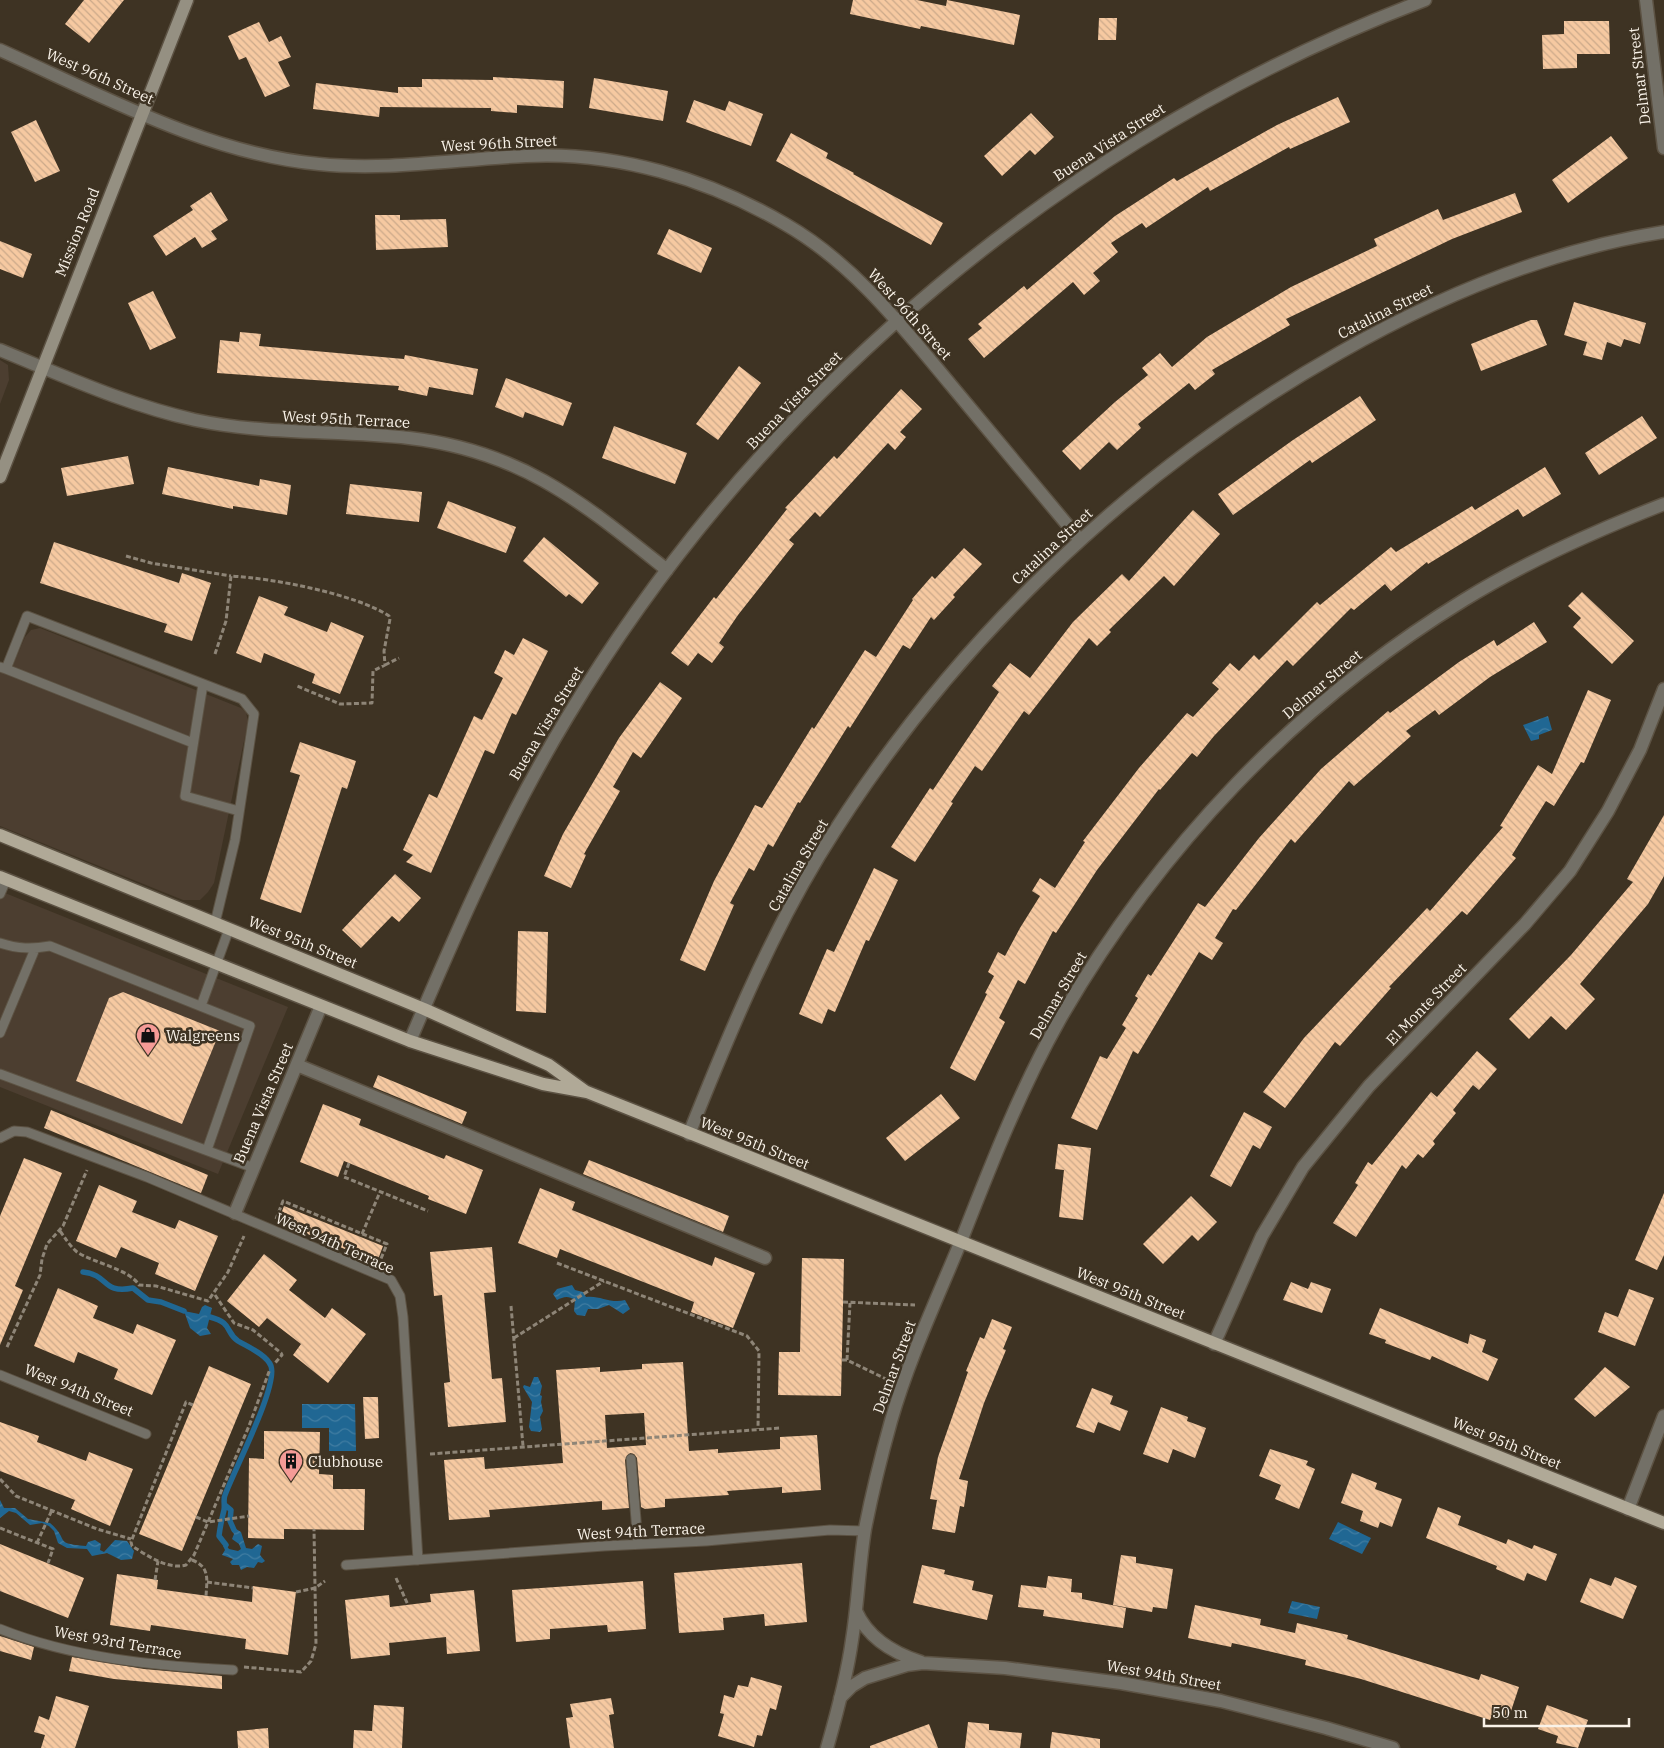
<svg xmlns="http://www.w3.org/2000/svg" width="1664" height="1748" font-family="'IBM Plex Serif',serif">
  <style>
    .commercial { fill: #4c3e30 }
    .water { fill: url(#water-waves) }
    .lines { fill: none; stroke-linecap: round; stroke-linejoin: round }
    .stream { stroke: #206793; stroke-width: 5.5 }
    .building { fill: url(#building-back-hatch); fill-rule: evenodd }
    .service-casing { stroke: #5c5243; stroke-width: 11 }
    .minor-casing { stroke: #5c5243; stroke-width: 15 }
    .secondary-casing { stroke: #5c5243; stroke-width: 15 }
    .primary-casing { stroke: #5c5243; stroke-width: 15 }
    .path { stroke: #8e8577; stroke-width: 3; stroke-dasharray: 5 2.5; stroke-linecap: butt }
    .service { stroke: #737067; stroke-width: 9 }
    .minor { stroke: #737067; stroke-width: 12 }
    .secondary { stroke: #959082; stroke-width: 12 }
    .primary { stroke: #b0a997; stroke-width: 12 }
    .labels { text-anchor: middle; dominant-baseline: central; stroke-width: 5; stroke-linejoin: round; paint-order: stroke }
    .street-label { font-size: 15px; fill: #f9f2e8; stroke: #3e3323 }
    .poi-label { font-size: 15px; fill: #f9f2e8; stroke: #3e3323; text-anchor: start }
  </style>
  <defs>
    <pattern id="water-waves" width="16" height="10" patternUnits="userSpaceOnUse" patternTransform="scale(1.25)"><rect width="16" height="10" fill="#206793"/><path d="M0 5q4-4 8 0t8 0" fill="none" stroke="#417da2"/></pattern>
    <pattern id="building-back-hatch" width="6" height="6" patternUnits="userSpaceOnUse" patternTransform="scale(1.25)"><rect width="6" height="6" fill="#f6c9a1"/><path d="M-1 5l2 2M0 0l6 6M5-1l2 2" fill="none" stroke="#cba98a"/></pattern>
  </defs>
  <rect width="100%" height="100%" fill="#3e3323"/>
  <path class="commercial" d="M0,360L8,365L9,380L0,404Z
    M40,628L241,708L246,712L248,722L214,883L208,892L200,900H183L0,826V671L9,675L25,637L31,630Z
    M0,891L288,1007L218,1174L0,1087Z"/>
  <path class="water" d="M1548,716L1552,730L1539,735V739L1531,741L1523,725Z
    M572,1285L575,1290L583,1292L586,1297C599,1295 611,1304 625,1300L630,1309L623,1314L609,1305L598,1309H588L585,1316L577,1315L574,1311L575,1300C568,1295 563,1297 557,1300L553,1294L557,1289Z
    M205,1305L212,1308L207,1328L211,1334L200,1336L190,1328L184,1311L199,1314L202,1307Z
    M534,1377H538L542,1386L540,1395L542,1396L541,1402L543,1411L540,1417L542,1429L540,1432L531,1431L529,1427L532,1402L523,1387L524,1385L530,1387Z
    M302,1404H355L356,1451H329V1428H302Z
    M0,1500L4,1508H15L28,1519L50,1523C71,1541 52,1543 86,1546L88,1542L95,1540L101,1544L100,1550L104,1552L115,1540L127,1541L134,1551L132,1559L121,1560L107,1553L92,1556L87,1549L67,1548L58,1543L54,1531L49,1526L42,1523L30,1525L16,1513L9,1511L0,1518Z
    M1338,1522L1371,1538L1362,1554L1329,1539Z
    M236,1529L241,1532L246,1548L252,1549L258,1544L262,1546L260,1555L265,1561L262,1563L258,1562L254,1568L247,1567L241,1570L239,1565H232L230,1562L233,1559L222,1555L225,1550L223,1546L226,1545L229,1549L238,1551L241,1549L239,1544L232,1539L234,1534L232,1531Z
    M1292,1601L1320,1607L1317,1619L1288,1613Z"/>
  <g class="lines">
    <path class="stream" d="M83,1272C110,1275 101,1294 133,1288L148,1300L161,1302L184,1311
      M210,1317C233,1323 225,1332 238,1341C248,1347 267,1355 271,1366C278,1387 234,1470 225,1495C223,1499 225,1505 224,1510C222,1518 220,1527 219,1536L226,1545
      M225,1505L231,1510L230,1521L234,1530"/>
  </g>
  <path class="building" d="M84,0H124L89,43L65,24Z
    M853,0H917L946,6L947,0L1020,15L1014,45L921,26L920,29L850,14Z
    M1099,18H1117L1116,40H1098Z
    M1564,21H1609L1610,54H1577V68L1543,69L1542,35L1564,34Z
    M259,22L269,42L281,36L291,57L278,62L290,86L265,97L246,57L239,60L228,36Z
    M493,77L564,81L563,108L517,105V113L491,111V108L380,107L379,117L313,109L316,83L398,93V87H422V79L493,80Z
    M594,78L668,91L663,121L589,108Z
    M1338,97L1350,122L1290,149L1289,147L1210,191L1208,187L1146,228L1142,223L1111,243L1118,252L1093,273L1100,281L1084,295L1073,282L984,358L968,339L982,328L978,324L1024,286L1027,290L1115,216L1174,178L1177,181L1277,125Z
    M694,100L725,111L729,101L763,114L751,146L686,122Z
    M1031,113L1054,137L1035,155L1030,150L1002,176L984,156Z
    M36,120L60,171L35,182L11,132Z
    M791,133L828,153L826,158L854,173L853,174L943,223L931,245L776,161Z
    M1611,136L1628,158L1568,203L1552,180Z
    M211,192L228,220L211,231L217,239L202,248L195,237L166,256L153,236L193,210L190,206Z
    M1515,193L1522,212L1452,239L1286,319L1290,325L1212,370L1215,374L1195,390L1189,383L1138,424L1141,428L1117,450L1109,442L1080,470L1062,451L1115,402L1148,375L1142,368L1160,353L1172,367L1207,337L1291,287L1377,246L1374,239L1438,209L1443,220Z
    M375,215H400V220L446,219L448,247L376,250Z
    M669,229L712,248L701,273L657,254Z
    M0,241L32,254L23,278L0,269Z
    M153,291L176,338L150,350L128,303Z
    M1574,302L1646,323L1640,344L1624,339L1621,347L1607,342L1602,360L1583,355L1587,342L1564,335Z
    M1531,320H1537L1547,345L1481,371L1471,344Z
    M240,332L261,334L259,346L404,359L405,355L478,369L473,395L429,387L427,396L398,390L399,386L217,373L220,340L239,342Z
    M739,366L761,383L718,440L696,424Z
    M506,378L572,403L563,426L525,412L523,418L495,407Z
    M901,389L922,409L900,432L906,437L895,450L888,443L820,517L815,512L789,540L794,544L738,615L719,643L724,647L712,663L698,653L688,666L671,653L714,597L716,599L787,509L785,508L834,456L837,459Z
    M1360,396L1376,420L1312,463L1310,460L1233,515L1218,494L1293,440Z
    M1642,416L1657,438L1599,475L1585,453Z
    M614,426L687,453L675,484L602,458Z
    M128,456L134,484L67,496L61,468Z
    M168,467L259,486L260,479L291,485L287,515L233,506V509L162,494Z
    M1545,467L1561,494L1523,517L1518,509L1428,564L1427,562L1391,591L1385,584L1354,610L1351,608L1293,666L1287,660L1214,736L1197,757L1192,753L1160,790L1159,789L1097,870L1056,933L1053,931L1025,984L1018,980L999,1018L1005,1022L975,1081L950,1068L987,994L985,993L994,976L988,972L998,952L1005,956L1020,928L1040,896L1032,891L1040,878L1055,888L1085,842L1083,841L1139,768L1187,713L1193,717L1219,689L1212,683L1230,663L1239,671L1254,655L1259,660L1317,602L1320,605L1391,547L1396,552L1472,506L1475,510Z
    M350,484L422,492L419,522L346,514Z
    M448,501L516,527L506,553L437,528Z
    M1193,510L1220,534L1174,586L1164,576L1109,630L1111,632L1097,646L1089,638L1029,715L1024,711L982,771L975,766L951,802L953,803L915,862L891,847L930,788L933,790L999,692L992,686L1010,663L1030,678L1073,622L1122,574L1129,581Z
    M544,537L599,583L582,604L569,594L566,597L523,561Z
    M54,542L179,583L182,573L211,583L192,641L164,632L167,624L40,583Z
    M964,548L982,564L953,595L955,597L934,620L931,617L910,649L903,645L850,728L848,726L800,803L798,802L773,847L768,844L754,871L749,868L730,903L734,905L705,971L680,960L714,881L755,805L762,808L812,727L814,729L865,650L876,657L913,600L912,599L932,576L935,579Z
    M1582,592L1634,641L1612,664L1573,627L1581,618L1568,606Z
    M259,596L288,607L284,615L327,632L331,622L364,636L340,694L312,683L315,674L264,653L261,663L236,653Z
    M1534,622L1547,642L1490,677L1439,715L1435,710L1406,731L1411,736L1354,786L1349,781L1295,843L1291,839L1236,910L1233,909L1215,938L1223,943L1212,960L1199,952L1138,1054L1133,1051L1097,1130L1071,1118L1100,1056L1107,1059L1126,1028L1122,1025L1138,998L1135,996L1148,974L1151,976L1198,903L1205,907L1259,838L1321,769L1388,711L1390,713L1459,662L1494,640L1497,646Z
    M523,638L548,651L516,715L512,713L494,754L485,750L431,873L406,862L413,855L403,850L429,794L437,798L474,716L482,720L503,678L494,673L505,650L514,655Z
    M660,682L682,698L641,758L633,752L613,787L620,791L584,854L586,855L571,888L544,876L563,834L619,738Z
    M1588,690L1611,700L1584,763L1581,762L1554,806L1546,801L1512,855L1516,858L1467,915L1462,911L1389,987L1391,988L1340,1046L1335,1042L1285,1108L1263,1092L1304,1038L1427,908L1430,911L1503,827L1500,826L1538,765L1552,774Z
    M300,742L356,761L347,789L342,787L301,913L260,899L300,775L290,772Z
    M1664,815V876L1648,904L1580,984L1595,999L1566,1030L1551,1016L1529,1039L1509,1019L1571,955L1633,882L1627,879Z
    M874,868L898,880L869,941L866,940L835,1012L828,1009L822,1024L799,1014L827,949L834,952Z
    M395,874L421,898L399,922L392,916L361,948L342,930Z
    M518,931L548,932L546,1013L516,1011Z
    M123,992L220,1031L182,1124L76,1081L109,998Z
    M1477,1051L1497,1069L1479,1090L1473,1085L1453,1110L1456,1113L1433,1141L1435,1144L1423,1158L1418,1154L1406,1169L1402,1165L1356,1237L1333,1223L1358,1185L1355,1183L1368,1162L1372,1165L1431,1092L1437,1097Z
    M378,1075L467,1112L462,1124L373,1087Z
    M941,1094L960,1118L905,1161L886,1138Z
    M323,1104L361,1119L359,1125L444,1159L446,1155L483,1170L466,1214L428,1199L429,1196L344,1161L338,1177L300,1162Z
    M51,1110L208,1175L201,1193L44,1128Z
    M1244,1112L1272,1127L1260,1149L1253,1145L1231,1187L1210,1176Z
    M1058,1144L1091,1148L1083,1220L1059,1217L1064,1170L1055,1169Z
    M24,1158L62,1173L15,1286L23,1290L0,1345V1216Z
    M589,1160L729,1216L723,1232L583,1174Z
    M99,1185L137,1201L132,1212L175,1229L179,1220L218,1236L195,1291L155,1274L159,1263L121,1247L116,1258L76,1241Z
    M540,1188L575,1202L572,1210L712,1266L715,1257L755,1273L733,1328L691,1312L694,1302L560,1249L557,1258L518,1243Z
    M1664,1193V1255L1657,1270L1635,1260Z
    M1191,1196L1217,1222L1198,1241L1192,1235L1163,1264L1143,1244Z
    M284,1206L383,1246L377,1262L278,1222Z
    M492,1247L496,1292L484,1293L492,1379L502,1378L506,1422L448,1427L444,1383L450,1382L442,1295L434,1296L430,1252Z
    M264,1254L297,1280L289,1290L325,1318L332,1308L366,1334L328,1383L293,1355L301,1344L267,1318L259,1327L227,1301Z
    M802,1258L844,1259L841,1396L778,1395L779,1352H800Z
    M1291,1282L1308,1289L1311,1282L1331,1289L1322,1313L1283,1300Z
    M58,1288L98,1306L93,1318L133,1334L137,1324L176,1340L152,1395L114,1379L118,1369L78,1352L74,1363L34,1346Z
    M1629,1289L1654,1298L1635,1346L1598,1332L1605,1312L1618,1317Z
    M1380,1308L1468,1344L1470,1334L1486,1340L1482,1352L1498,1359L1488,1381L1432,1356L1430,1360L1385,1343L1386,1340L1369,1334Z
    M992,1319L1012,1327L1003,1349L1006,1350L984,1403L959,1479L968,1481L964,1507L960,1506L955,1533L932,1529L937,1500L930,1499L938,1457L968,1372L966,1371L980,1337L984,1339Z
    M683,1362L689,1451L718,1449V1453L780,1449V1437L817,1435L821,1490L782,1493V1487L727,1491L729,1495L665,1499V1507L645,1509L641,1507L637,1458L634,1454L630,1453L625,1460L629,1508L602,1510V1501L489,1510L490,1517L449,1520L444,1460L484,1457L485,1469L563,1463L556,1370L600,1367V1372L642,1369V1364ZM644,1413L646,1445L607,1448L605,1415Z
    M209,1366L251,1384L182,1551L139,1534Z
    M1605,1367L1630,1387L1595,1417L1574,1399Z
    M1092,1388L1113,1396L1110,1404L1128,1411L1120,1431L1098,1422L1094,1433L1076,1427Z
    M363,1397H378L379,1438L365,1439Z
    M1161,1407L1188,1417L1187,1421L1206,1428L1195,1458L1173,1449L1168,1463L1143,1454Z
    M0,1422L39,1436L37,1442L86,1461L89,1452L133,1469L110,1526L71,1509L75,1500L0,1471Z
    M264,1431L320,1432L319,1474L333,1475V1489H365L364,1530L284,1529V1539L248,1538L249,1458L264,1459Z
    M1270,1449L1308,1461L1306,1465L1315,1469L1299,1509L1275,1499L1281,1485L1259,1476Z
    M1352,1473L1377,1483L1375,1489L1402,1499L1392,1527L1380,1522L1378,1528L1360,1521L1363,1511L1341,1503Z
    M1438,1507L1461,1516L1458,1525L1506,1544L1508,1539L1532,1549L1534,1545L1557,1554L1546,1581L1527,1573L1524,1581L1496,1569L1497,1566L1426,1538Z
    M0,1544L84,1578L68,1618L0,1591Z
    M1121,1555L1136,1557V1563L1173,1569L1167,1609L1153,1607L1152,1612L1113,1605Z
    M802,1563L807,1622L765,1626L764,1614L723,1618L724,1630L679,1633L674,1573Z
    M922,1565L945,1570L944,1574L974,1581L972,1590L993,1595L987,1620L913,1603Z
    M117,1574L158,1580L157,1589L252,1602L253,1586L296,1592L288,1655L245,1649L246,1639L151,1625L150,1631L110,1625Z
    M1048,1576L1072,1579L1071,1592L1082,1593V1599L1126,1608L1123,1628L1043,1616L1044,1610L1018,1607L1021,1585L1046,1588Z
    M1615,1577L1637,1586L1623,1619L1580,1602L1590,1578L1611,1586Z
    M643,1581L646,1629L608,1632L607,1625L550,1629V1639L516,1642L512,1590Z
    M474,1590L480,1651L447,1654L446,1637L389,1643L390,1655L351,1659L345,1600L389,1595L390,1607L431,1602L430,1594Z
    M1195,1605L1261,1619L1260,1625L1295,1633L1297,1623L1348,1635L1347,1639L1479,1680L1481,1674L1519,1687L1508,1720L1492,1715L1490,1720L1361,1679L1305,1665L1306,1660L1255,1648L1232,1643L1231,1647L1188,1638Z
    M0,1636L34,1647L31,1660L0,1651Z
    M72,1657L144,1669L222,1676V1689L114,1679L69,1671Z
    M751,1677L782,1686L776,1710L770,1708L762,1736L757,1735L754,1747L718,1736L724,1714L720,1713L724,1695L734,1698L738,1685L748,1687Z
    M56,1696L89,1706L75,1748H41L45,1735L34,1732L39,1716L49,1720Z
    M611,1698L614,1714L609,1715L614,1748H570L566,1718L573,1717L570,1704Z
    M374,1705L404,1707L402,1748H353L354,1730L372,1731Z
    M1547,1705L1588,1720L1578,1748L1556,1743L1558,1736L1538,1729Z
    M968,1722L989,1724V1730L1022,1733L1020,1748H965Z
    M929,1724L938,1748H870V1746Z
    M268,1728L269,1748H238L237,1731Z
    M1052,1732L1100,1739V1748H1050Z"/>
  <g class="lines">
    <g class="service-casing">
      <path id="service" d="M0,667L6,669L27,616L242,699L254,714L235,840L215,923
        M6,669L193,743
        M203,684L185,796L239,811
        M0,894L6,880
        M0,943C18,949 32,949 50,946L250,1026L207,1150
        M201,1006L229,929
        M0,1033L35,949
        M0,1074L254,1168
        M0,1138L14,1131L27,1132L147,1177L391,1280L400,1296L403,1317L418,1560
        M0,1375L146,1434
        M631,1459L638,1544
        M346,1565L604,1546L706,1541L830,1530L865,1531
        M0,1629C72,1658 156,1666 233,1670"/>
    </g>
    <g class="minor-casing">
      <path id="minor" d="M1646,0L1664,148
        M0,50C101,95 208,154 319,164C388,171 457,159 526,156C616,151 708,179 785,224C853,263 902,326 951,385C994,437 1037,489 1080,540
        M0,350C64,376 127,405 195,420C266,435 338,430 409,438C522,451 583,503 667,570
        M410,1041C457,930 505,820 568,716C764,391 1070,135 1425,0
        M297,1065L765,1258
        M689,1134C727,1039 766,944 819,856C946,648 1127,473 1339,353C1439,296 1549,250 1664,232
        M235,1213L321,1006
        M1214,1344L1262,1236L1303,1167L1369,1086L1525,924L1570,871L1608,811L1640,750L1664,689
        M1628,1509L1664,1416
        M856,1611C868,1638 893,1653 921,1662
        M840,1698L852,1686L865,1678L907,1665L923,1663L1005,1668L1121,1683L1221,1701L1326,1728L1393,1748
        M827,1748C837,1713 847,1676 852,1640C858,1603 859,1566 865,1529C872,1493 881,1457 891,1421C909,1358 938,1297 963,1236C992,1162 1021,1088 1060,1019C1158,849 1296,703 1464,600C1527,561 1595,531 1664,504"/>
    </g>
    <g class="secondary-casing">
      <path id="secondary" d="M0,477L187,0"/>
    </g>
    <g class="primary-casing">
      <path id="primary" d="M0,835L424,1009L549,1065L585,1091
        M0,877L410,1041L543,1084L587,1092L1664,1523"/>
    </g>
    <path class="path" d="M126,556L151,563L231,576
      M215,654L226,621L231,576C271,578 356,594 389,616L390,619L384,651L385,665L373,671L372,703L340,704L297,686
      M385,665L399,658
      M349,1163L344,1177L428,1211
      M276,1219L283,1201L387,1244L380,1261
      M60,1231C66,1239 69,1245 77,1252C94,1263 129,1269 139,1285L156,1286L208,1301L228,1272L244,1236
      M362,1234L380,1192
      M557,1263L747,1336L759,1351L758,1429
      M215,1295L234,1323L253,1330L281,1353L282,1355L275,1363
      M843,1302L915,1305
      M511,1306L523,1446
      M514,1338L604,1281
      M7,1347L40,1275L42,1259L47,1244L63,1226L87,1170
      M842,1360H847L886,1379
      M847,1360L850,1303
      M193,1405L186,1402L131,1542L132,1546C148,1556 168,1570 186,1565L194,1555L249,1426L270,1369
      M430,1454L780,1428
      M0,1479L16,1496L97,1529L131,1539
      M196,1517L208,1522L249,1516
      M0,1528L53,1549L48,1563
      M37,1543L52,1510
      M192,1560C210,1567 207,1579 206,1596
      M396,1578L408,1605
      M155,1580L158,1561
      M207,1582L253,1588
      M296,1592L315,1588L325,1581
      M244,1667L301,1672L311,1661L316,1644L314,1529"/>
    <use href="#service" class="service"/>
    <use href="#minor" class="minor"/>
    <use href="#secondary" class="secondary"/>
    <use href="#primary" class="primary"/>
  </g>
  <defs>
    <g id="shop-pin" transform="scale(1.25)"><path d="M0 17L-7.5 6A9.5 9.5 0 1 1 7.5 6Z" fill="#f59b97" stroke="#3e3323"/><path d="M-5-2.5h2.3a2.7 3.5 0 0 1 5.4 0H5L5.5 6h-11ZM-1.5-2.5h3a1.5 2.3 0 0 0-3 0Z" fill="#111"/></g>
    <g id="building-pin" transform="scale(1.25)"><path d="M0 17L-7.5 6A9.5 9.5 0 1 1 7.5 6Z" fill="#f59b97" stroke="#3e3323"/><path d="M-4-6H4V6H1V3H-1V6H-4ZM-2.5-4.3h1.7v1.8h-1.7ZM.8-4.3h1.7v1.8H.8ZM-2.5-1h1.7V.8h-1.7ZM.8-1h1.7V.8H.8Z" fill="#111"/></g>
  </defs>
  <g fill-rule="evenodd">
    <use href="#shop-pin" x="148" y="1035"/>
    <use href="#building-pin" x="291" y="1461"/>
  </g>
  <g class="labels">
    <g class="street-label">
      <text transform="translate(100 76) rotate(24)">West 96th Street</text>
      <text transform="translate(1639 76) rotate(-97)">Delmar Street</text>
      <text transform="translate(1109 142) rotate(-33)">Buena Vista Street</text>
      <text transform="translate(499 143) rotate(-3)">West 96th Street</text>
      <text transform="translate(77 232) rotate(-68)">Mission Road</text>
      <text transform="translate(1385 311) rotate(-27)">Catalina Street</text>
      <text transform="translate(910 314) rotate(48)">West 96th Street</text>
      <text transform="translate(794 400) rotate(-46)">Buena Vista Street</text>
      <text transform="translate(346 419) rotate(3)">West 95th Terrace</text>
      <text transform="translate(1052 546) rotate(-43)">Catalina Street</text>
      <text transform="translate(1322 684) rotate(-40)">Delmar Street</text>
      <text transform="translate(546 723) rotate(-59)">Buena Vista Street</text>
      <text transform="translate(798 865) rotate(-60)">Catalina Street</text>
      <text transform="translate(303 942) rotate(22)">West 95th Street</text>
      <text transform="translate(1058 995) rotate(-60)">Delmar Street</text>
      <text transform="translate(1426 1004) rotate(-46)">El Monte Street</text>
      <text transform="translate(263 1103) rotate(-67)">Buena Vista Street</text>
      <text transform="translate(755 1143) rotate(22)">West 95th Street</text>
      <text transform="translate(335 1243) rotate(24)">West 94th Terrace</text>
      <text transform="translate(1131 1293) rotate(22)">West 95th Street</text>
      <text transform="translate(894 1367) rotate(-70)">Delmar Street</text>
      <text transform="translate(79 1390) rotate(22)">West 94th Street</text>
      <text transform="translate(1507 1443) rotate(22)">West 95th Street</text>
      <text transform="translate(641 1531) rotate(-3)">West 94th Terrace</text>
      <text transform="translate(118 1642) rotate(10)">West 93rd Terrace</text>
      <text transform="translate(1164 1675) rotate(10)">West 94th Street</text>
    </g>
    <g class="poi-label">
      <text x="166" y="1035">Walgreens</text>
      <text x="308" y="1461">Clubhouse</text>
    </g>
  </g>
  <path d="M1484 1718v8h145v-8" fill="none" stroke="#f9f2e8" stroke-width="2.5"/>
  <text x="1492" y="1718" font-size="15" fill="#f9f2e8" stroke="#3e3323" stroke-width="4" paint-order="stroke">50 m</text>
</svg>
